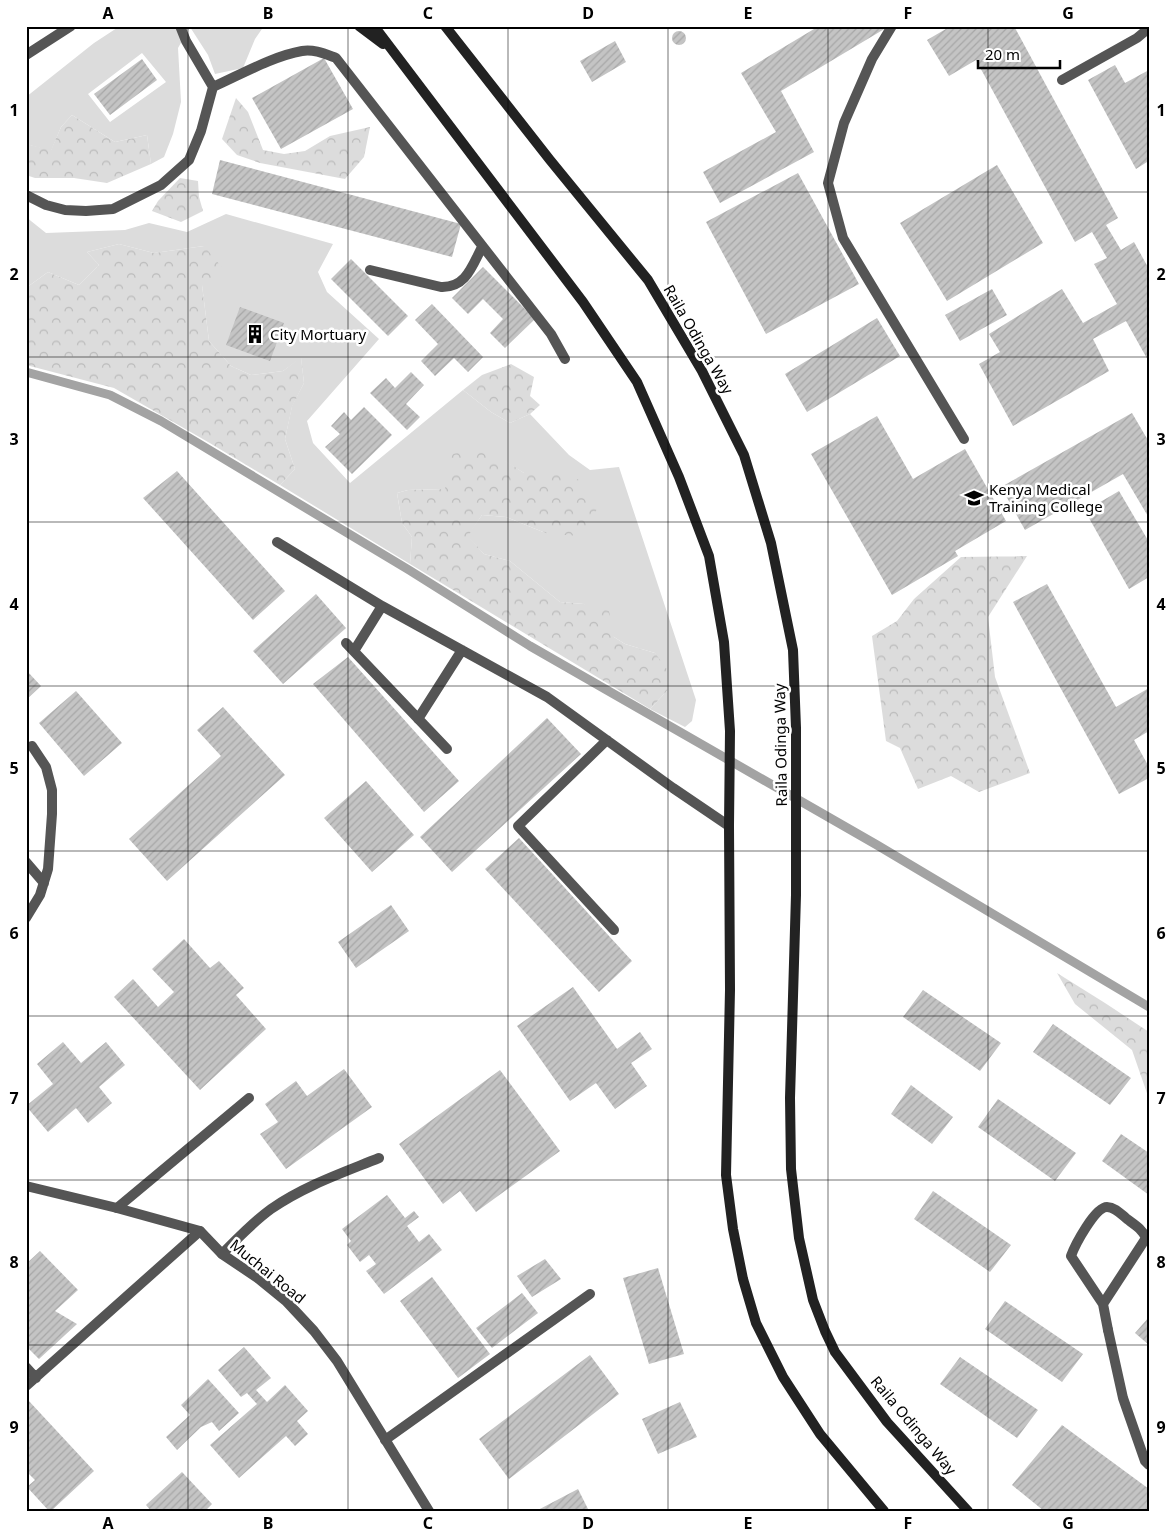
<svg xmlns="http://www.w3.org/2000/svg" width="1175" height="1537" font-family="'Noto Sans',sans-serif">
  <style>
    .green { fill: #dcdcdc; fill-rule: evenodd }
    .forest { fill: url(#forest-crowns) }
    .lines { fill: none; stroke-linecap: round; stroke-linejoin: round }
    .stream { stroke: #a3a3a3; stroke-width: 9 }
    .building { fill: url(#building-hatch) }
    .service { stroke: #555; stroke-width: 10 }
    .minor { stroke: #555; stroke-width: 10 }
    .secondary { stroke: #222; stroke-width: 10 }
    .grid { fill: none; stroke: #000; stroke-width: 1; stroke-opacity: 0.55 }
    .labels { text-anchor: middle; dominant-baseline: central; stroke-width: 5; stroke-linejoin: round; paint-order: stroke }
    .poi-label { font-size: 15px; fill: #000; stroke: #fff; text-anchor: start }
    .street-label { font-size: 15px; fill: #000; stroke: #fff }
    .neatline { fill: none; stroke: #000; stroke-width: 2 }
    .grid-label { font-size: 16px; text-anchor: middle; font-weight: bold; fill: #000 }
  </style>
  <defs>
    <pattern id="forest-crowns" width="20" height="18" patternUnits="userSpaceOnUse" patternTransform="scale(1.25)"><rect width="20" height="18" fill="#dcdcdc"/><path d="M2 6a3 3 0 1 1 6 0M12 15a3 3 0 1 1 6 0" fill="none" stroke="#bbb"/></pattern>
    <pattern id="building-hatch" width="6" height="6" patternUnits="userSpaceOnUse" patternTransform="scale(1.25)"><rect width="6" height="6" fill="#c4c4c4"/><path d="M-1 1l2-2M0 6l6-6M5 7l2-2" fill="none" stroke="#a7a7a7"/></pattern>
  </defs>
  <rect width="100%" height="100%" fill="#fff"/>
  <path class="green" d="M120,26H264L255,39L243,68L215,74L208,55L190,27L178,48L181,102L173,134L164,157L151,164L147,135L115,142L72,115L61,127L51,151L26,144V97L94,43ZM142,53L166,82L110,122L88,94Z
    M226,214L333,244L318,272L327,292L379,339L307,421L313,443L350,483L463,390L491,412L510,423L530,414L569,455L590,470L619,467L696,700L692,721L685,727L650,709L667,691L655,653L625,644L614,637L584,604L560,602L510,561L484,554L467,536L482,515L506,517L548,534L558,473H524L486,450L446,489L408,490L397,493L402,523L412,537L410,564L280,485L295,469L285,439L292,406L304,383L301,358L283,371L251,375L231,366L209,341L202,285L204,246L154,253L119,244L87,252L99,265L79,285L48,272L26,288V217L46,233L125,230L149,223L187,232Z"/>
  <path class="forest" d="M236,98L248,112L263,150L284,154L305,151L330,136L370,127L364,157L345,179L260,163L237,155L222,139Z
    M72,115L115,142L147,135L151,164L107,183L74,178H35L26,175V144L51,150L61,127Z
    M180,178L198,181L199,197L203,211L181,222L152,211L158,201Z
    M119,244L154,253L204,246L225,271L202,285L209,341L231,366L251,375L283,371L301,357L304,383L292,407L285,439L295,469L280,485L208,442L114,388L26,365V288L48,272L79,285L99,265L87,252Z
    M511,364L534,377L530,396L540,405L530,414L510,423L491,412L463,390L482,375Z
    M487,449L524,473H558L583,481L597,509L582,536L548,534L506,517L482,515L468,536L484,554L510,561L560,602L584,604L609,611L614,637L625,644L655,653L671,675L667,691L650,709L410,564L412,537L402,523L397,493L408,490L445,489L451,454Z
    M1027,556L988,617L995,677L1030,773L979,792L951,776L918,789L900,748L886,741L872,636L897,621L914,599L961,557Z
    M1057,973L1105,1003L1149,1032V1099L1132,1050L1075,1004Z"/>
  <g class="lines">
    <path class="stream" d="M26,372L110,395L161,421L409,570L530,646L877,845L1149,1007"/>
  </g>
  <path class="building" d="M819,26H885L886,28L781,91L814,152L720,203L703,172L776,132L741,73Z
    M951,26H1014L1118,218L1106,225L1121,250L1134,242L1149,269V362L1126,321L1093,339L1109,371L1013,426L979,364L1000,352L989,334L1062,289L1083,323L1117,304L1094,264L1107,258L1092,232L1075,242L976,60L949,76L927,40Z
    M672 38a7 7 0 1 1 14 0a7 7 0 1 1-14 0Z
    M615,41L626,62L592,82L580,61Z
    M324,58L353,109L281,149L252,98Z
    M142,59L157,80L110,115L94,94Z
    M1115,65L1125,83L1149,70V164L1147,162L1136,169L1088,80Z
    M220,160L461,224L452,257L212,194Z
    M997,165L1043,243L947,301L900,223Z
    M798,173L859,284L766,334L706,222Z
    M351,259L408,316L388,336L331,279Z
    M483,267L535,319L505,348L490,333L503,319L483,299L468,314L452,298Z
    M992,289L1007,315L960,341L945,315Z
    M432,304L483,357L468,372L454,358L435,376L421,361L438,344L415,320Z
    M240,307L284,323L270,361L226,345Z
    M877,318L900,356L807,412L785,374Z
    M411,372L424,385L406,404L420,417L407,430L370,393L386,378L395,388Z
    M364,407L392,435L352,474L325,447L340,434L331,426L344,412L351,420Z
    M1132,413L1149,442V518L1123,474L1025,530L1001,487Z
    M877,416L913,479L965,449L1006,521L955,551L958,556L892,595L811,454Z
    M177,471L285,591L253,620L143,498Z
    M1119,491L1149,542V577L1129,589L1085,511Z
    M1047,584L1116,707L1149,688V731L1134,740L1149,767V778L1119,794L1013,602Z
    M316,594L346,628L283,684L253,651Z
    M348,657L459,781L424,812L313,684Z
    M26,670L41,686L26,700Z
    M76,691L122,743L84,776L39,723Z
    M223,707L285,775L167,881L129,839L221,756L197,730Z
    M547,718L581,754L452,872L420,837Z
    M366,781L414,835L372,872L324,818Z
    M519,838L632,961L599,992L485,869Z
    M391,905L409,931L356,968L338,942Z
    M184,939L210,968L219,961L244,988L236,995L266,1029L200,1090L114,997L133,979L158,1007L174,992L152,969Z
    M573,987L617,1049L640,1032L652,1049L631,1063L647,1086L615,1109L596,1083L570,1101L517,1026Z
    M923,990L1001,1043L980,1071L903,1017Z
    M1053,1024L1131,1078L1110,1105L1033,1052Z
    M63,1042L81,1063L106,1042L125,1065L99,1087L112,1103L88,1123L76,1108L48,1132L26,1106L53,1084L37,1064Z
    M344,1069L372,1107L286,1169L260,1134L278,1122L265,1104L296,1081L307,1096Z
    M500,1070L560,1151L476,1212L460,1191L443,1204L399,1144Z
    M911,1085L953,1117L932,1144L891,1114Z
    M998,1099L1076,1153L1055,1181L978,1127Z
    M1121,1134L1149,1153V1195L1102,1161Z
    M933,1191L1011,1245L990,1272L914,1219Z
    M387,1195L405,1218L414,1211L419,1217L407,1226L419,1242L429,1234L442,1250L384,1294L366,1271L376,1264L369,1255L360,1262L347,1245L351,1241L342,1229Z
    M40,1251L78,1290L55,1311L77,1324L39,1359L26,1346V1264Z
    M545,1259L561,1279L532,1297L517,1276Z
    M658,1268L684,1354L649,1364L623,1278Z
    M432,1277L490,1354L458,1378L400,1301Z
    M522,1293L538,1313L492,1348L476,1328Z
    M1005,1301L1083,1354L1062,1382L985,1329Z
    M1149,1317V1345L1135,1333Z
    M244,1347L271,1378L256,1390L267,1402L285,1385L308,1411L297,1421L308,1434L295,1446L286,1436L239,1478L210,1445L257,1404L247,1393L241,1397L218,1370Z
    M590,1355L619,1394L509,1479L479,1439Z
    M960,1357L1038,1410L1017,1438L940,1384Z
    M208,1379L239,1413L219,1431L212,1422L201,1427L177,1450L166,1437L190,1415L181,1405Z
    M28,1400L94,1471L51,1511H49L27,1487L35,1480L26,1471V1401Z
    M680,1402L697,1437L658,1454L642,1419Z
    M1062,1425L1149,1489V1511H1044L1012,1485Z
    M182,1472L212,1504L205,1511H151L146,1505Z
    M578,1489L589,1511H536Z"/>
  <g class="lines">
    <path class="service" d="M892,26L872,59L844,123L828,183L843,238L964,439
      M26,55L71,26
      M1062,80L1137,38L1149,28
      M213,87C240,75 273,56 302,51C314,49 325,54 336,58L551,334L565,359
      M26,195L46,205L65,210L86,211L113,209L161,185L189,160L201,131L213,87L186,41L180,26
      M370,270L441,287C466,288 472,266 482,247
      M277,542L382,606L547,697L673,788L729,826
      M346,643L447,749
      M354,651L382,606
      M418,719L462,650
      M607,740L518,826L614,930
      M117,1208L249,1098
      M222,1254C238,1238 253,1222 271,1209C304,1186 342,1173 379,1158
      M1103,1304L1146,1238C1142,1229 1135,1225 1127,1219C1121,1214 1115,1207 1107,1207C1095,1207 1075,1245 1071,1256L1103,1304L1108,1330
      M26,1367L36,1378
      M26,1386L200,1231
      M385,1440L590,1294"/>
    <path class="minor" d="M26,862L44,883
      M26,918L40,895L48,869L52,814V790L46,767L32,746
      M26,1186L117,1208L200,1231L222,1254L259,1279L286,1301L314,1331L337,1361L429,1511
      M1108,1330L1123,1398L1145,1461L1149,1465"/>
    <path class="secondary" d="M359,26L383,44
      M374,26L583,302L637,382L679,477L709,556L724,642L730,731L729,826L730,990L726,1175L733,1229L743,1279L756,1323L783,1377L820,1434L884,1511
      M445,26L550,160L648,280L702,371L744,455L771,543L793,650L796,728V895L790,1098L791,1169L799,1238L813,1300L825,1331L835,1352L887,1422L968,1511"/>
  </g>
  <path class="grid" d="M188,26V1511M348,26V1511M508,26V1511M668,26V1511M828,26V1511M988,26V1511M26,192H1149M26,357H1149M26,522H1149M26,686H1149M26,851H1149M26,1016H1149M26,1180H1149M26,1345H1149"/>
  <defs>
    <g id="building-bare" transform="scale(1.5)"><path d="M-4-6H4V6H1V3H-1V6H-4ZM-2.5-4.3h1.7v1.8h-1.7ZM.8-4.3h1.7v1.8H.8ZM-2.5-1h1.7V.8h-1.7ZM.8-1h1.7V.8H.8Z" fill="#000" stroke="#fff" stroke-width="2.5" paint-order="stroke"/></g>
    <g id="university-bare" transform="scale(1.5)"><path d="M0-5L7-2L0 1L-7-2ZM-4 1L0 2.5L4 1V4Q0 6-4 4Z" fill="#000" stroke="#fff" stroke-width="2.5" paint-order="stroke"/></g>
  </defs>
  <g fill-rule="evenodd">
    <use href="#building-bare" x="255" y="334"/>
    <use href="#university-bare" x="974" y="498"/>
  </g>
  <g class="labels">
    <g class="poi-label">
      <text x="270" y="334">City Mortuary</text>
      <text x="989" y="489">Kenya Medical<tspan x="989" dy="17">Training College</tspan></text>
    </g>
    <g class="street-label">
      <text transform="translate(699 339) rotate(60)">Raila Odinga Way</text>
      <text transform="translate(780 745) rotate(-91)">Raila Odinga Way</text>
      <text transform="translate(268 1271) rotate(39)">Muchai Road</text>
      <text transform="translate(914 1425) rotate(50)">Raila Odinga Way</text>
    </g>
  </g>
  <rect width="1175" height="1537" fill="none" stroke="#ffffff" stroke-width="55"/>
  <path d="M978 60v8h82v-8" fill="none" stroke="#000000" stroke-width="2.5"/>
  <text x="985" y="60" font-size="15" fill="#000000" stroke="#ffffff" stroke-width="4" paint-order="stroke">20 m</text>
  <rect x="28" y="28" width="1120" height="1482" class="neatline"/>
  <g class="grid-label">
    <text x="108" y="19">A</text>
    <text x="268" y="19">B</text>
    <text x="428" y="19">C</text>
    <text x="588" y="19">D</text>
    <text x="748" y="19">E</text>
    <text x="908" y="19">F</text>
    <text x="1068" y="19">G</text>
    <text x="14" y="116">1</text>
    <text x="1161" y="116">1</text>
    <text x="14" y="280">2</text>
    <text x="1161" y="280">2</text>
    <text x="14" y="445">3</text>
    <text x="1161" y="445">3</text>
    <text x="14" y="610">4</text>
    <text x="1161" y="610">4</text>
    <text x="14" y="774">5</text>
    <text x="1161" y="774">5</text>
    <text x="14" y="939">6</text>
    <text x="1161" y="939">6</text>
    <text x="14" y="1104">7</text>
    <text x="1161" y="1104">7</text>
    <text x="14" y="1268">8</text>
    <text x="1161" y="1268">8</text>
    <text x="14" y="1433">9</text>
    <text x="1161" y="1433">9</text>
    <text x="108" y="1529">A</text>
    <text x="268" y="1529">B</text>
    <text x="428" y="1529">C</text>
    <text x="588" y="1529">D</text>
    <text x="748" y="1529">E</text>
    <text x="908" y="1529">F</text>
    <text x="1068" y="1529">G</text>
  </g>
</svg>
